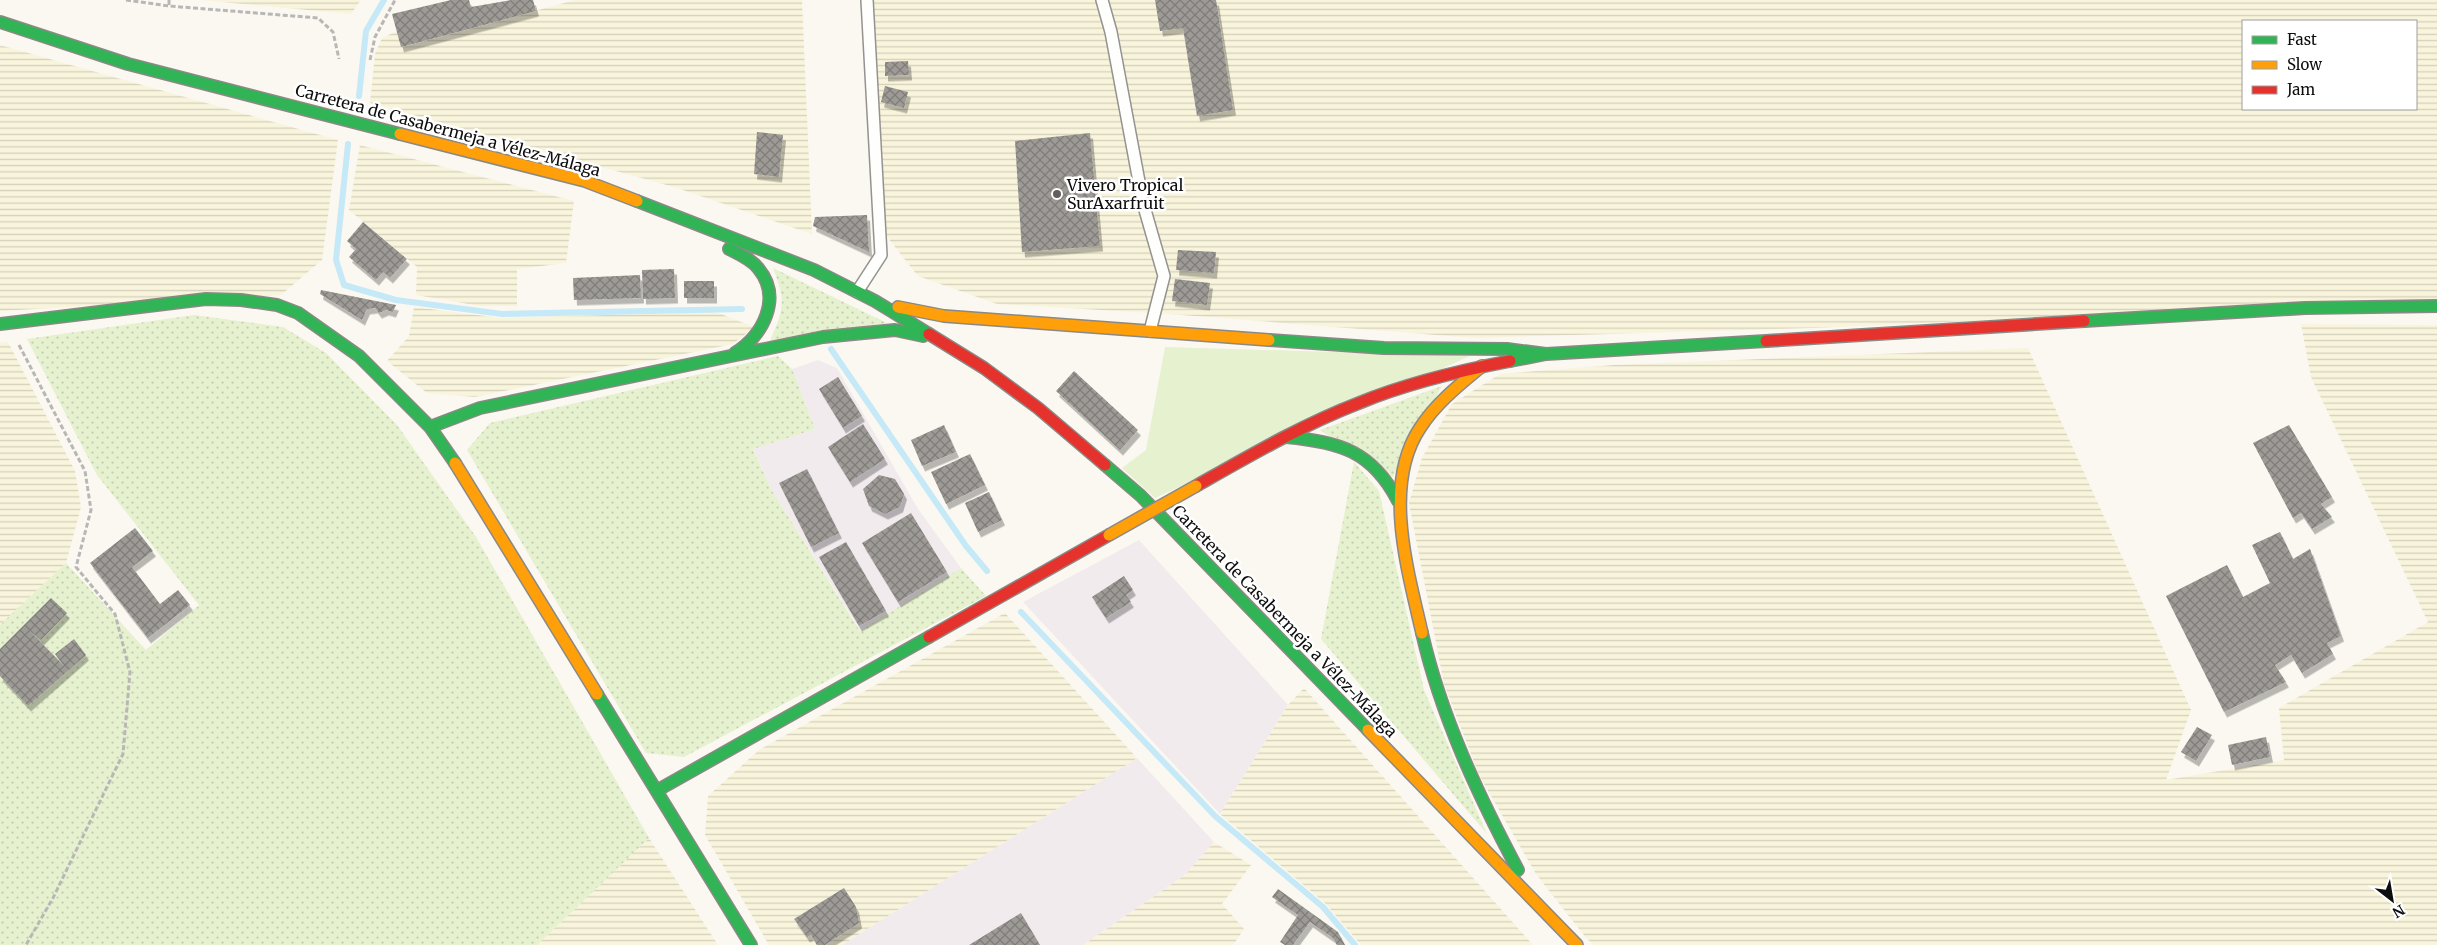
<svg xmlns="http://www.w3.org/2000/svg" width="2437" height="945" font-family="Merriweather,serif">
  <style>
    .industrial { fill: #f2ebee }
    .farmland { fill: url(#farmland-rules); fill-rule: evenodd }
    .grass { fill: url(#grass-dots) }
    .garden { fill: #e6f1cf }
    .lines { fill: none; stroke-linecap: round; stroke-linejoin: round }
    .stream { stroke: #c5e9f7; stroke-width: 6 }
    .building { fill: url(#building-cross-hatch); filter: url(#shadow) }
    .lane-casing { stroke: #949390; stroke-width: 14 }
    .fast-casing { stroke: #8b8986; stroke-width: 14 }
    .slow-casing { stroke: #8b8986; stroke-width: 14 }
    .jam-casing { stroke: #8b8986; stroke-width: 14 }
    .path { stroke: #b8b7b6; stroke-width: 3; stroke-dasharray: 5 2.5; stroke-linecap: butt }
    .lane { stroke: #fefefd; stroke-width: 11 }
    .fast { stroke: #30b455; stroke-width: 11 }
    .slow { stroke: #ff9f0a; stroke-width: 11 }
    .jam { stroke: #e5322d; stroke-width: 11 }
    .slow-bridge-casing { stroke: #8b8986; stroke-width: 14; stroke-linecap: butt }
    .slow-bridge { stroke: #ff9f0a; stroke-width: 11 }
    .poi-dot { fill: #605f5d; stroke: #fff; stroke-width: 2 }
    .labels { text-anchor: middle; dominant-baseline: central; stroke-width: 5; stroke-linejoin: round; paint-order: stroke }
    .street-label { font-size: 16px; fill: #0d0d0d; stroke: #fff }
    .poi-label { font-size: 16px; fill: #0d0d0d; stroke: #fff; text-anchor: start }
  </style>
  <defs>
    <pattern id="farmland-rules" width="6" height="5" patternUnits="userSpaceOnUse" patternTransform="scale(1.25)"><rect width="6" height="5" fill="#f9f4dc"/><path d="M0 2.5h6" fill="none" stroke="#d4d0bc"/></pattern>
    <pattern id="grass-dots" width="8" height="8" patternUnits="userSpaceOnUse" patternTransform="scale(1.25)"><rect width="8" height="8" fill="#e6f1cf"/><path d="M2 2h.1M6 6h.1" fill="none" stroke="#c4cdb1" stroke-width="1.8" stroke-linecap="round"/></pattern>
    <pattern id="building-cross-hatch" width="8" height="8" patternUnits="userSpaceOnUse" patternTransform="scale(1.25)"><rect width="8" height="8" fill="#9e9b97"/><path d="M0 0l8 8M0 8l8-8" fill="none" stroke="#7f7d7a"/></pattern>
    <filter id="shadow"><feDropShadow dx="3" dy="5.5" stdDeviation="0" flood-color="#0004"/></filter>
  </defs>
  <rect width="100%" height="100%" fill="#fbf8f1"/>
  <path class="industrial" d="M818,360L837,368L918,509L961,568L861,631L771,489L753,448L815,429L792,369Z
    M1139,540L1288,705L1220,814L1023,602Z
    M1137,758L1214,842L1185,875L1083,945H842Z"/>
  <path class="farmland" d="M201,0H361L351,14Z
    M575,0H802L812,234L674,187L370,103L375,54L382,38L397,31L402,47Z
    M860,0H2437V300L1814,328L1475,338L1169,314L997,304L918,276L884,233ZM2243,21H2416V109H2243Z
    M0,45L338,140L322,260L281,295L0,311Z
    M360,145L574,201L566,263L517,269V306H480L416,295L417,267L349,210Z
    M414,307L501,318L716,312L754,327L733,344L475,397L427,393L387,361L409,336Z
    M2301,324L2437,325V945H1593L1583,934L1536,874L1479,775L1444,684L1409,503L1422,458L1452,404L1500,374L1614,365L2028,348L2191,710L2166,780L2284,760L2279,708L2428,622L2311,377Z
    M8,342L75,471L81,507L66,563L0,625V343Z
    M1005,613L1137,758L842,945H769L705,835L708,796L759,750Z
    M1304,688L1533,945H1361L1325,903L1220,814L1288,705Z
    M649,838L718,945H537Z
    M1214,842L1251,865L1222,904L1244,929L1233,945H1083L1185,875Z"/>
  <path class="grass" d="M773,268L887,323L770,341C784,309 786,301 773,268Z
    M194,315L283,327L326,353L397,425L476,537L649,838L537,945H0V625L66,563L146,650L199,605L97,475L27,339Z
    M778,356L792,369L815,429L753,449L771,489L860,631L961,568L986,596L684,757L646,753L467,450L490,423Z
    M1442,386L1392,478L1320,430Z
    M1354,462L1379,491L1424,690L1487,834L1321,639Z"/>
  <path class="garden" d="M1165,347L1470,356L1155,498L1122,468L1146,450Z"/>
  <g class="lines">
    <path class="stream" d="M359,96L366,31L384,0
      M348,144L336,260L344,285L396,300L502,314L742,309
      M831,349L966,546L987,571
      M1021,612L1215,816L1323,907L1355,945"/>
  </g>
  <path class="building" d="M451,0H469L471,7L511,0H533L536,11L401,47L392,14Z
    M1155,0H1216L1233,110L1197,116L1183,28L1160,31Z
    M908,61L909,75L885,76V62Z
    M885,86L908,92L904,108L881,102Z
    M757,132L783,135L779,177L754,174Z
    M1090,133L1100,246L1022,252L1015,141Z
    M867,215L869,252L813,226L815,217Z
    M363,222L407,259L390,278L383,272L376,280L349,257L356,249L347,241Z
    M1178,250L1216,252L1214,273L1176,270Z
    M674,269L675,298L643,299L642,270Z
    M640,275L641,298L574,300L573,278Z
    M1175,279L1210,283L1207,305L1172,301Z
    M684,281H714V298H684Z
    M321,290L396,305L393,312L386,310L379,313L375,308L367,309L362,320L320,294Z
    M1074,371L1138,430L1120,450L1056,391Z
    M838,377L862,416L843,428L819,389Z
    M863,424L885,459L850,482L828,447Z
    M944,425L956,452L922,466L911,440Z
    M2289,425L2332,497L2321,504L2332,517L2312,529L2301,513L2293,518L2253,443Z
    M970,454L985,485L946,504L931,472Z
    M807,469L839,533L811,547L779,483Z
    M879,475L895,479L904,494L900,507L885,514L869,506L863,489Z
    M989,492L1002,520L978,532L965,503Z
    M911,513L947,572L898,602L862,543Z
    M135,528L153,551L132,567L160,604L178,590L190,605L148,638L90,563Z
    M2280,532L2293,559L2310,549L2341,636L2327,643L2333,654L2302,673L2291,655L2275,665L2286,682L2224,712L2166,596L2227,565L2243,597L2270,583L2252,545Z
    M846,542L886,611L859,626L819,557Z
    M1124,576L1133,590L1126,595L1131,602L1106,618L1092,597Z
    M51,598L67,613L41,640L29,630L65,667L55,654L74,639L86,655L28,706L0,676V649Z
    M2197,727L2212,735L2196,761L2181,752Z
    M2266,737L2270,757L2232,765L2228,745Z
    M844,888L856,907L859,923L825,945H817L811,935L807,937L794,919Z
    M1278,889L1338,932L1345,945H1337L1333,938L1310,922L1293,945H1285L1280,942L1298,915L1272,897Z
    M1021,913L1040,945H969Z"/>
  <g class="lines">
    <g class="lane-casing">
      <path id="lane" d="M1102,0L1111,32L1143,203L1164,276L1150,331
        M857,292L881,255L867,0"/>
    </g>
    <g class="fast-casing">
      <path id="fast" d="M0,22L128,64L400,134
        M637,201L814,270L875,301L929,334
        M729,249C739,254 751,259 758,268C783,298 763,335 735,353
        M2084,321L2305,308L2437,306
        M0,324L206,299L241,300L277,305L298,313L359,356L430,427L455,463
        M1269,340L1384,348L1507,349L1546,354
        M1510,361L1546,354L1766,341
        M430,427L480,408L823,337L895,330L923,336
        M1286,437C1340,442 1372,451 1398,501
        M1105,465L1141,496L1368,730
        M1422,633C1441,716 1478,795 1518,870
        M597,694L751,945
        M658,790L929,637"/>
    </g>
    <g class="slow-casing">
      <path id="slow" d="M400,134L585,181L637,201
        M898,307L944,316L1269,340
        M455,463L597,694
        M1422,633C1408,571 1382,485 1420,428C1436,403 1459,385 1482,366
        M1368,730L1577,945"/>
    </g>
    <g class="jam-casing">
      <path id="jam" d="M929,334L984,368L1038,408L1105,465
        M1766,341L2084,321
        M1196,486C1249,456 1302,425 1359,403C1407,383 1458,371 1510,361
        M929,637L1109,535"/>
    </g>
    <path class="path" d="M126,0L169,6L318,18L333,32L339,59
      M169,0V6
      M370,60L375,37L395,0
      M19,345L85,471L91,510L76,567L115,614L130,672L123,754L53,898L26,945"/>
    <use href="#lane" class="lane"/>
    <use href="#fast" class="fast"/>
    <use href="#slow" class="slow"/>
    <use href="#jam" class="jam"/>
    <g class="slow-bridge-casing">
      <path id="slow-bridge" d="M1109,535L1196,486"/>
    </g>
    <use href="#slow-bridge" class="slow-bridge"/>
  </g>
  <circle class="poi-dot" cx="1057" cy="194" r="5"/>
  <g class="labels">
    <g class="street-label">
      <text transform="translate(448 130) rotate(15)">Carretera de Casabermeja a Vélez-Málaga</text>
      <text transform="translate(1285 621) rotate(46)">Carretera de Casabermeja a Vélez-Málaga</text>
    </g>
    <g class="poi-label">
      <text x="1067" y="185">Vivero Tropical<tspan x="1067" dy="18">SurAxarfruit</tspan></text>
    </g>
  </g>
  <rect x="2242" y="20" width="175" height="90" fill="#ffffff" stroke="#9e9e9e"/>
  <rect x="2252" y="36" width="25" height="8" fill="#30b455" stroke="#9e9e9e"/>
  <text x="2287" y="45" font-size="15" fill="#0d0d0d">Fast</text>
  <rect x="2252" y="61" width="25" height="8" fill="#ff9f0a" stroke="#9e9e9e"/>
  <text x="2287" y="70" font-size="15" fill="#0d0d0d">Slow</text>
  <rect x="2252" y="86" width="25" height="8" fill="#e5322d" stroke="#9e9e9e"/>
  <text x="2287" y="95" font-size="15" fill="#0d0d0d">Jam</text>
  <g transform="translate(2392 900) rotate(149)" stroke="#ffffff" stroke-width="4" paint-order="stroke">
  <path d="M0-4L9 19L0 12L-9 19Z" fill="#0d0d0d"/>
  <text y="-8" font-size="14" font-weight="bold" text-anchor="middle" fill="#0d0d0d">N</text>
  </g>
</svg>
